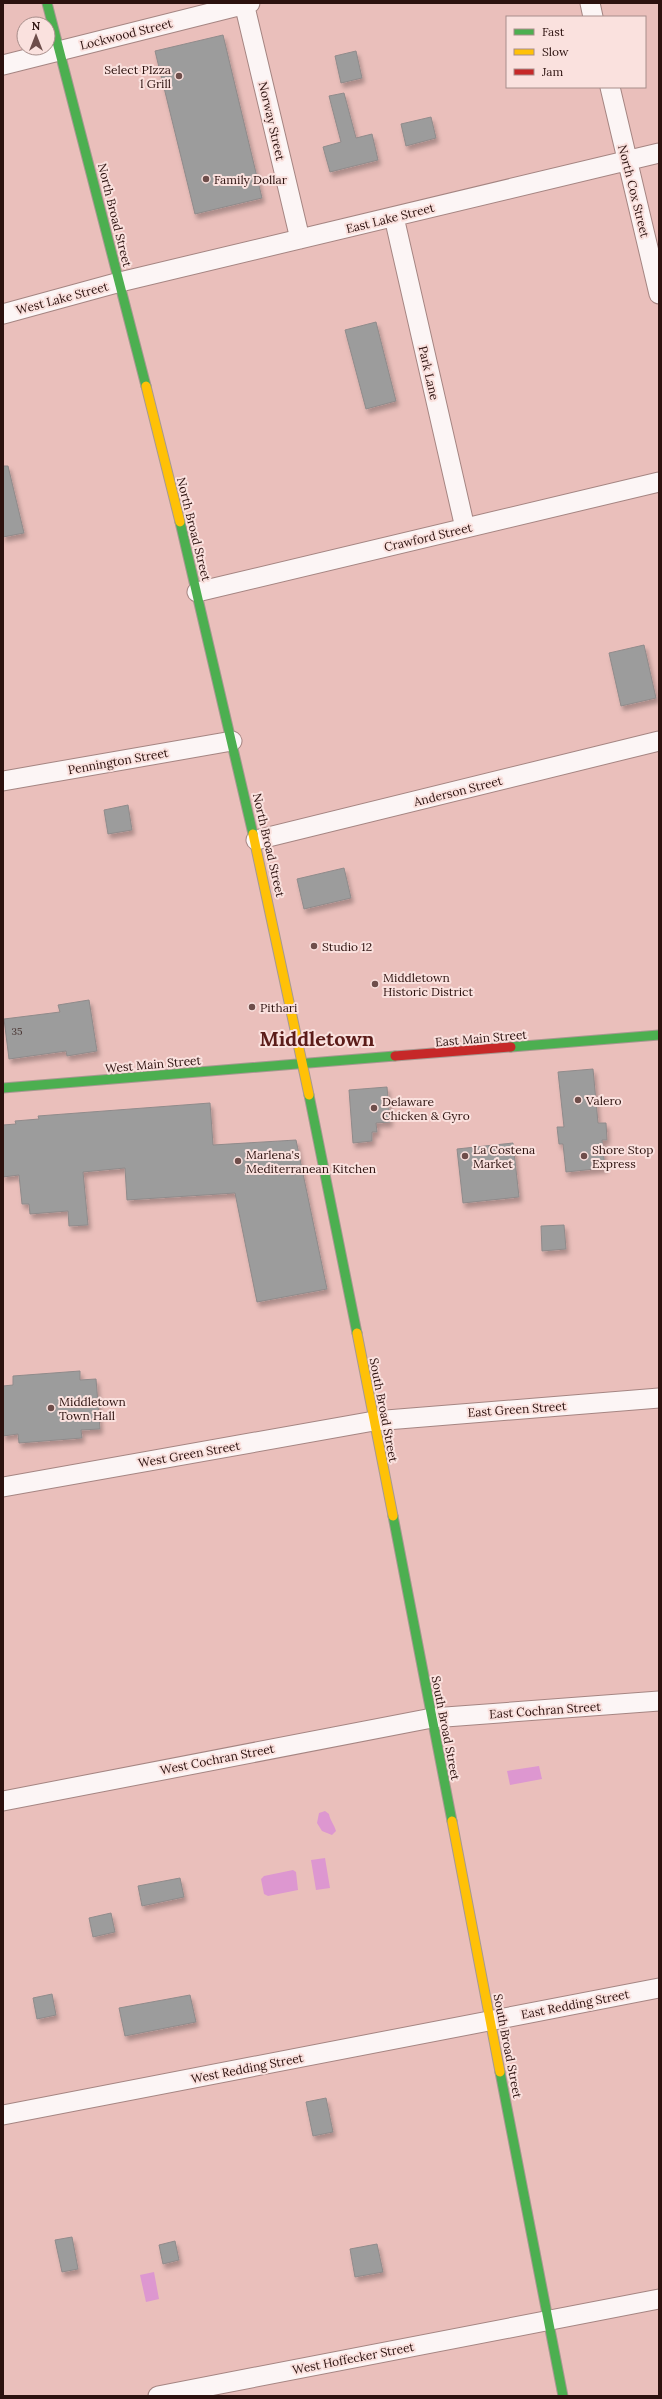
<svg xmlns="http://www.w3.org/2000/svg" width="662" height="2399" font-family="Lora,serif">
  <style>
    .water { fill: #dd97d0 }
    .building { fill: #9c9c9c; stroke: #908b8b; filter: url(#shadow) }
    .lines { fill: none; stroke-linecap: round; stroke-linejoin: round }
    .street-casing { stroke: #a58582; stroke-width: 21 }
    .fast-casing { stroke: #a79991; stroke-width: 11 }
    .slow-casing { stroke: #a79991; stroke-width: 11 }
    .jam-casing { stroke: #a79991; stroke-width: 11 }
    .street { stroke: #fcf5f5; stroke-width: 19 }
    .fast { stroke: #4caf50; stroke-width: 9 }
    .slow { stroke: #ffc107; stroke-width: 9 }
    .jam { stroke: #c62828; stroke-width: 9 }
    .poi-dot { fill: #6e4e4b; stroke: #fae1de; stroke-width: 1.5 }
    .labels { text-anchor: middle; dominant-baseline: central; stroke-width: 4; stroke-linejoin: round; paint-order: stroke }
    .number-label { font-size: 10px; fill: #483432 }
    .street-label { font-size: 12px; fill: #2c110e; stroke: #fae1de }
    .poi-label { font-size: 12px; fill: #2c110e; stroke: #fae1de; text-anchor: start }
    .town-label { font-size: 20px; font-weight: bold; fill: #5b1c19; stroke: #fae1de }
  </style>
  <defs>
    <filter id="shadow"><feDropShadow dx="2.5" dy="4.5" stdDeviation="2" flood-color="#0004"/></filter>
  </defs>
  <rect width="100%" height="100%" fill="#eabfbb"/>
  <path class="water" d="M539,1766L542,1779L510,1785L507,1771Z
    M325,1811L329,1814C330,1820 334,1824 336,1831L332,1835L322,1831L317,1823L319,1813Z
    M325,1858L330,1888L316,1890L311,1860Z
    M293,1870L296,1872L298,1890L268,1896L264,1894L261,1879L264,1876Z
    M154,2272L159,2299L146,2302L140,2275Z"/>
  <path class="building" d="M223,35L262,198L195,214L155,51Z
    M356,51L362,78L341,83L335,56Z
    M344,93L356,138L372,134L378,160L330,172L323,147L341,142L329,96Z
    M431,117L436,138L406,146L401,124Z
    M376,322L396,401L366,409L345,330Z
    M3,466H8L24,533L3,537Z
    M644,645L656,698L621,706L609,653Z
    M128,805L132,830L108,834L104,810Z
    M344,868L351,898L304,909L297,879Z
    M89,1000L97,1051L67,1056L66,1051L9,1059L4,1019L60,1012L58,1005Z
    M593,1069L598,1123H606L607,1140H602L605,1168L566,1172L563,1144H559L557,1127H564L558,1072Z
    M387,1087L390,1122L376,1123L377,1132H372V1141L353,1143L349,1090Z
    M210,1103L213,1145L296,1140L327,1289L257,1302L235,1193L127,1200L125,1168L83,1172L88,1225L69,1226L68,1211L30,1214L29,1204H22L19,1175L3,1177V1125L16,1124L15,1121L39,1119L38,1116Z
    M513,1143L519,1197L463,1203L457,1149Z
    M564,1225L566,1249L542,1251L541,1226Z
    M80,1371V1380L96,1379L100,1429L81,1430L82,1438L19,1443L18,1434L3,1436V1386L13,1385V1376Z
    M180,1878L184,1897L142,1906L138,1886Z
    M111,1913L115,1932L93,1937L89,1918Z
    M52,1994L56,2015L37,2019L33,1998Z
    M190,1995L196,2022L125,2036L119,2008Z
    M326,2098L333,2132L313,2136L306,2102Z
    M72,2237L78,2269L62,2272L55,2240Z
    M175,2241L179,2260L163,2264L159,2245Z
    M377,2244L383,2272L355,2277L350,2249Z"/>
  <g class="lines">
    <g class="street-casing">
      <path id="street" d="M244,3L300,239
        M590,3L593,17
        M3,65L250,3
        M610,87L659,294
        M394,217L465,528
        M3,314L120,282L659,153
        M197,592L659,482
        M3,781L232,741
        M256,840L659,741
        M3,1487L374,1421L659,1398
        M3,1801L432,1718L659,1701
        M3,2115L659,1988
        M158,2396L659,2299"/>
    </g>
    <g class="fast-casing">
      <path id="fast" d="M47,3L146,386
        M180,522L253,834
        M511,1047L659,1035
        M3,1088L395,1056
        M309,1095L357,1333
        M393,1516L452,1821
        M500,2072L563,2396"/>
    </g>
    <g class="slow-casing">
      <path id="slow" d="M146,386L180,522
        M253,834L309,1095
        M357,1333L393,1516
        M452,1821L500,2072"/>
    </g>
    <g class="jam-casing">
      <path id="jam" d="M395,1056L511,1047"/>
    </g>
    <use href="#street" class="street"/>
    <use href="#fast" class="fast"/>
    <use href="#slow" class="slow"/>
    <use href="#jam" class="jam"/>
  </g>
  <g class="poi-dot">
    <circle cx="179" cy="76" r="4"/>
    <circle cx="206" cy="179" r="4"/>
    <circle cx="314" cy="946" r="4"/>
    <circle cx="375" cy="984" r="4"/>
    <circle cx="252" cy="1007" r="4"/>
    <circle cx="578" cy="1100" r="4"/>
    <circle cx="374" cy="1108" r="4"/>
    <circle cx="465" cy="1156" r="4"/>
    <circle cx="584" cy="1156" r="4"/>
    <circle cx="238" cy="1161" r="4"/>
    <circle cx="51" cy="1408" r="4"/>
  </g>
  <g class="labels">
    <g class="number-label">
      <text x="17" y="1031">35</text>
    </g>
    <g class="street-label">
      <text transform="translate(126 34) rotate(-14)">Lockwood Street</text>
      <text transform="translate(272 121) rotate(77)">Norway Street</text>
      <text transform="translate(634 191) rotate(76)">North Cox Street</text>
      <text transform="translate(115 215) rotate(76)">North Broad Street</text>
      <text transform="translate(390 218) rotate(-14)">East Lake Street</text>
      <text transform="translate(62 298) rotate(-15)">West Lake Street</text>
      <text transform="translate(429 373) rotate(77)">Park Lane</text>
      <text transform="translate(194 529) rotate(76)">North Broad Street</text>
      <text transform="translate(428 537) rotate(-13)">Crawford Street</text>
      <text transform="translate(118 761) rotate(-10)">Pennington Street</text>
      <text transform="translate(458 791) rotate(-14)">Anderson Street</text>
      <text transform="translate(269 845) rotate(77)">North Broad Street</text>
      <text transform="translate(481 1038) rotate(-5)">East Main Street</text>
      <text transform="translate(153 1064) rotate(-5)">West Main Street</text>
      <text transform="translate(517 1409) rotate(-4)">East Green Street</text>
      <text transform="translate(384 1410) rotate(79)">South Broad Street</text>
      <text transform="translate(189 1454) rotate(-10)">West Green Street</text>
      <text transform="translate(545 1710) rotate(-4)">East Cochran Street</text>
      <text transform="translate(446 1728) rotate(79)">South Broad Street</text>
      <text transform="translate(217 1759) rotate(-11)">West Cochran Street</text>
      <text transform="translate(575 2004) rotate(-11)">East Redding Street</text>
      <text transform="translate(508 2046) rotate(79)">South Broad Street</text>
      <text transform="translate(247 2068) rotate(-11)">West Redding Street</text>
      <text transform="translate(353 2358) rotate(-11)">West Hoffecker Street</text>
    </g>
    <g class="poi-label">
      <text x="171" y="69" text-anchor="end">Select PIzza<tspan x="171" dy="14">l Grill</tspan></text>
      <text x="214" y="179">Family Dollar</text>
      <text x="322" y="946">Studio 12</text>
      <text x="383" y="977">Middletown<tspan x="383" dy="14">Historic District</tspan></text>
      <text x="260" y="1007">Pithari</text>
      <text x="586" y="1100">Valero</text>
      <text x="382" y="1101">Delaware<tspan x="382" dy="14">Chicken &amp; Gyro</tspan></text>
      <text x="473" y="1149">La Costena<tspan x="473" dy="14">Market</tspan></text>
      <text x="592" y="1149">Shore Stop<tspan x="592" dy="14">Express</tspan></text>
      <text x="246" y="1154">Marlena's<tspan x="246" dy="14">Mediterranean Kitchen</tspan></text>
      <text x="59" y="1401">Middletown<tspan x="59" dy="14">Town Hall</tspan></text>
    </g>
    <g class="town-label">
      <text x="317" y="1038">Middletown</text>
    </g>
  </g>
  <rect width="662" height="2399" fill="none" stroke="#2c110e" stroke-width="8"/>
  <rect x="506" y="16" width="140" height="72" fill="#fae1de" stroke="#a88e8b"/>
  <rect x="514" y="29" width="20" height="6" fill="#4caf50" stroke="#a88e8b"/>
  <text x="542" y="36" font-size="12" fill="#2c110e">Fast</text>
  <rect x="514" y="49" width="20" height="6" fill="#ffc107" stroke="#a88e8b"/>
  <text x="542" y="56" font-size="12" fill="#2c110e">Slow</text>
  <rect x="514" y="69" width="20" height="6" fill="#c62828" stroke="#a88e8b"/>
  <text x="542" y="76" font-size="12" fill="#2c110e">Jam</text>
  <g transform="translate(36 36)"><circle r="19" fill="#fae1de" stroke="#a88e8b"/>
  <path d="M0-3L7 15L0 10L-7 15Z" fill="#6e4e4b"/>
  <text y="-6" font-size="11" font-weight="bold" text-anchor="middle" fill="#2c110e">N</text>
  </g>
</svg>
